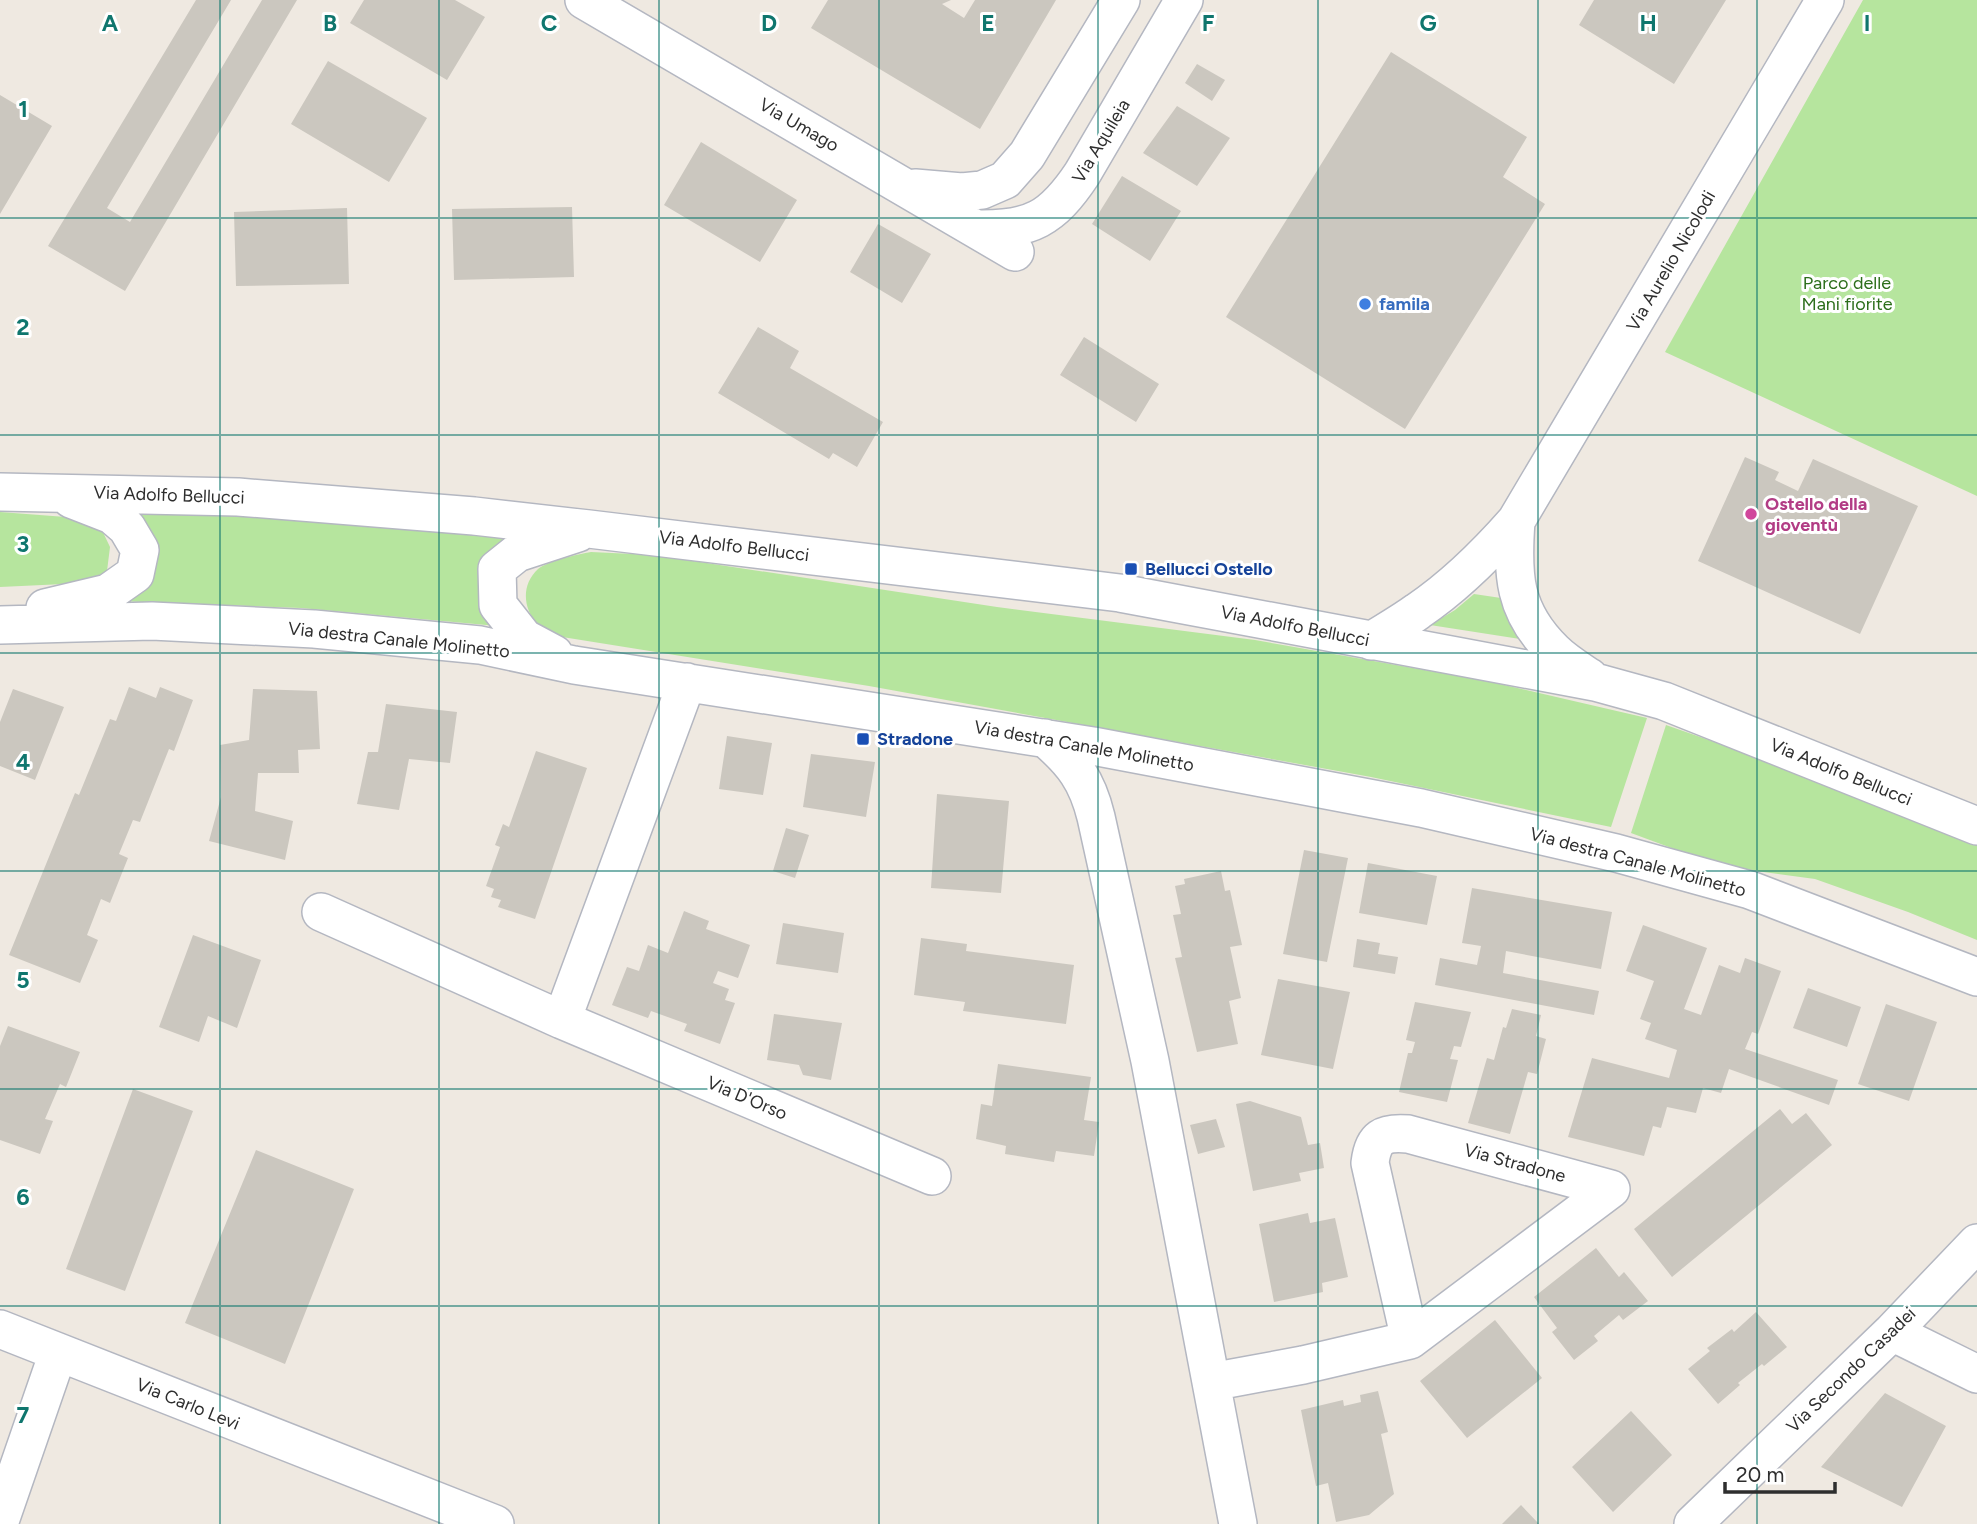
<svg xmlns="http://www.w3.org/2000/svg" width="1977" height="1524" font-family="Figtree,sans-serif">
  <style>
    .green { fill: #b6e59e }
    .building { fill: #cbc7bf }
    .lines { fill: none; stroke-linecap: round; stroke-linejoin: round }
    .minor-casing { stroke: #b4b7c1; stroke-width: 40 }
    .minor { stroke: #fff; stroke-width: 37 }
    .grid { fill: none; stroke: #0f766e; stroke-width: 2; stroke-opacity: 0.55 }
    .shop-dot { fill: #3f7fe0; stroke: #fff; stroke-width: 2.5 }
    .hotel-dot { fill: #d1479c; stroke: #fff; stroke-width: 2.5 }
    .transit-dot { fill: #1a4fb4; stroke: #fff; stroke-width: 2.5 }
    .labels { text-anchor: middle; dominant-baseline: central; stroke-width: 6; stroke-linejoin: round; paint-order: stroke }
    .street-label { font-size: 18px; fill: #2e2e2e; stroke: #fff }
    .park-label { font-size: 18px; fill: #2c6e1b; stroke: #fff }
    .shop-label { font-size: 18px; font-weight: bold; fill: #366cbe; stroke: #fff; text-anchor: start }
    .hotel-label { font-size: 18px; font-weight: bold; fill: #b23c85; stroke: #fff; text-anchor: start }
    .transit-label { font-size: 18px; font-weight: bold; fill: #164399; stroke: #fff; text-anchor: start }
    .grid-label { font-size: 23px; text-anchor: middle; font-weight: bold; fill: #0f766e; stroke: #fff; stroke-width: 6; stroke-linejoin: round; paint-order: stroke }
  </style>
  <rect width="100%" height="100%" fill="#efe9e1"/>
  <path class="green" d="M1863,0H1977V496L1665,352Z
    M178,510L387,523L516,540L497,626L301,608L116,601L135,511Z
    M0,512L79,518L100,526L110,547L107,571L85,583L0,587Z
    M591,552L654,555L997,607L1255,640L1487,681L1647,718L1611,827L1371,777L869,686L556,636C550,632 542,629 537,624C523,608 521,585 538,569C548,561 578,554 591,552Z
    M1474,594L1501,598L1507,615L1520,639L1430,625L1455,610Z
    M1666,725L1763,759L1977,845V940L1908,912L1815,879L1720,866L1631,833Z"/>
  <path class="building" d="M196,0H231L107,208L130,222L262,0H297L125,291L48,246Z
    M364,0H455L485,17L447,80L350,23Z
    M828,0H951L942,4L964,18L975,0H1056L980,129L811,28Z
    M1594,0H1726L1674,84L1579,25Z
    M1391,52L1527,137L1503,177L1545,204L1405,429L1226,317Z
    M328,61L427,118L389,182L291,124Z
    M1197,64L1225,80L1212,101L1185,83Z
    M0,95L52,126L0,214Z
    M1177,106L1230,138L1197,186L1143,153Z
    M701,142L797,200L760,262L664,205Z
    M1122,176L1181,211L1150,261L1092,224Z
    M572,207L574,277L454,280L452,209Z
    M347,208L349,284L236,286L234,212Z
    M878,224L931,254L902,303L850,272Z
    M758,327L799,351L790,368L883,422L857,467L833,453L829,459L718,393Z
    M1084,337L1159,384L1136,422L1060,375Z
    M1745,457L1779,472L1775,480L1798,491L1813,459L1918,506L1860,634L1698,561Z
    M129,687L156,698L160,687L193,700L174,751L169,749L140,822L133,820L119,854L128,858L110,903L101,899L87,935L98,940L80,983L9,955L75,793L79,795L110,719L116,721Z
    M13,689L64,707L35,780L0,766V722Z
    M253,689L317,691L320,749L298,750L299,773H258L255,811L293,821L285,860L209,841L221,797L220,745L249,740Z
    M386,704L457,712L450,763L409,759L399,810L357,804L368,752H378Z
    M727,736L772,743L763,795L719,789Z
    M536,751L587,768L535,919L498,907L501,900L491,897L494,889L486,886L500,847L495,845L503,824L509,827Z
    M811,754L875,762L866,817L803,807Z
    M937,794L1009,801L1001,893L931,888Z
    M786,828L809,835L795,878L773,871Z
    M1304,850L1348,858L1327,962L1283,954Z
    M1368,863L1437,876L1427,925L1359,913Z
    M1221,871L1225,891L1230,890L1242,945L1230,947L1241,998L1229,1001L1238,1044L1197,1052L1175,958L1182,957L1173,915L1181,914L1175,886L1185,884L1184,879Z
    M1472,888L1612,912L1601,969L1506,951L1503,973L1599,991L1594,1015L1435,985L1440,958L1477,965L1481,946L1462,943Z
    M684,911L709,921L706,929L750,945L738,978L718,971L713,983L729,989L725,1000L735,1003L720,1044L684,1031L687,1024L651,1011L648,1018L612,1005L627,967L639,971L648,945L668,953Z
    M783,923L844,933L838,973L776,964Z
    M1643,925L1707,948L1684,1009L1701,1015L1719,965L1740,973L1745,958L1781,971L1758,1034L1752,1032L1745,1049L1838,1080L1829,1105L1729,1069L1721,1093L1703,1088L1696,1113L1667,1107L1661,1128L1653,1126L1644,1156L1568,1137L1592,1058L1669,1078L1677,1050L1645,1039L1651,1023L1640,1019L1654,981L1626,971Z
    M193,935L261,960L237,1028L208,1016L199,1042L159,1027Z
    M921,938L967,944L966,951L1074,965L1066,1024L963,1011L965,1002L914,995Z
    M1357,939L1380,943L1378,954L1398,957L1395,974L1353,967Z
    M1278,979L1350,992L1333,1069L1261,1055Z
    M1808,988L1861,1007L1847,1047L1793,1028Z
    M1415,1002L1471,1012L1461,1047L1454,1046L1450,1059L1458,1060L1447,1102L1399,1092L1408,1053H1412L1415,1042L1406,1040Z
    M1886,1004L1937,1022L1909,1101L1858,1084Z
    M1512,1009L1541,1015L1536,1036L1546,1039L1537,1074L1528,1072L1510,1134L1468,1123L1487,1058L1494,1060L1503,1027L1506,1028Z
    M774,1014L842,1023L831,1080L803,1075L799,1065L767,1060Z
    M8,1026L80,1052L66,1087L60,1084L45,1119L53,1121L40,1154L0,1140V1046Z
    M998,1064L1091,1077L1084,1120L1099,1122L1094,1156L1056,1151L1054,1162L1005,1154L1006,1146L976,1139L981,1104L992,1106Z
    M133,1089L193,1111L125,1291L66,1269Z
    M1250,1101L1301,1117L1308,1145L1320,1143L1324,1168L1299,1173L1301,1181L1253,1191L1236,1104Z
    M1780,1109L1792,1124L1806,1113L1832,1145L1672,1277L1634,1229Z
    M1216,1119L1225,1147L1198,1154L1190,1125Z
    M256,1150L354,1189L285,1364L185,1323Z
    M1308,1213L1310,1223L1335,1218L1348,1277L1322,1283L1323,1292L1274,1302L1259,1224Z
    M1596,1248L1619,1277L1624,1272L1648,1301L1623,1320L1619,1315L1594,1336L1598,1341L1574,1360L1552,1332L1557,1328L1534,1297Z
    M1756,1312L1787,1347L1764,1366L1762,1364L1738,1383L1740,1385L1718,1404L1688,1369L1710,1351L1707,1348L1732,1329L1734,1332Z
    M1495,1320L1542,1378L1467,1438L1420,1381Z
    M1378,1391L1388,1432L1381,1434L1394,1494L1369,1515L1336,1522L1328,1483L1316,1486L1301,1410L1343,1400L1344,1406L1361,1402L1360,1395Z
    M1885,1393L1946,1426L1902,1507L1821,1467Z
    M1631,1411L1672,1455L1613,1512L1572,1467Z
    M1521,1505L1539,1524H1502Z"/>
  <g class="lines">
    <g class="minor-casing">
      <path id="minor" d="M584,0L1015,252
        M915,188L962,192L982,190L1005,180L1027,155L1121,0
        M977,229C1031,230 1052,219 1082,174L1184,0
        M0,492L238,497L474,516L589,529L1120,593L1595,682L1664,701L1977,826
        M1516,521C1512,575 1513,611 1554,651C1564,661 1577,669 1589,677
        M45,608L108,593L135,574L140,550L127,528L112,515L71,499
        M0,625L152,621L314,629L480,645L574,665L1093,746L1421,808L1616,853L1750,890L1977,977
        M1371,641C1387,631 1403,622 1418,611C1455,586 1487,554 1516,521L1825,0
        M554,654L524,638L498,605L497,569L517,553L578,533
        M1045,738C1073,762 1087,780 1096,817L1150,1061L1238,1524
        M321,912L562,1020L932,1176
        M562,1020L687,682
        M0,1329L495,1524
        M1892,1332L1977,1374
        M1211,1382L1303,1365L1410,1340L1611,1189L1408,1134C1383,1132 1373,1137 1370,1163L1410,1340
        M0,1521L58,1353
        M1693,1524L1892,1332L1977,1243"/>
    </g>
    <use href="#minor" class="minor"/>
  </g>
  <path class="grid" d="M220,0V1524M439,0V1524M659,0V1524M879,0V1524M1098,0V1524M1318,0V1524M1538,0V1524M1757,0V1524M0,218H1977M0,435H1977M0,653H1977M0,871H1977M0,1089H1977M0,1306H1977"/>
  <circle class="shop-dot" cx="1365" cy="304" r="7"/>
  <circle class="hotel-dot" cx="1751" cy="514" r="7"/>
  <g class="transit-dot">
    <rect x="1124" y="562" width="14" height="14" rx="3.5"/>
    <rect x="856" y="732" width="14" height="14" rx="3.5"/>
  </g>
  <g class="labels">
    <g class="street-label">
      <text transform="translate(799 125) rotate(30)">Via Umago</text>
      <text transform="translate(1101 141) rotate(-59)">Via Aquileia</text>
      <text transform="translate(1671 261) rotate(-60)">Via Aurelio Nicolodi</text>
      <text transform="translate(169 495) rotate(2)">Via Adolfo Bellucci</text>
      <text transform="translate(734 546) rotate(7)">Via Adolfo Bellucci</text>
      <text transform="translate(1295 626) rotate(11)">Via Adolfo Bellucci</text>
      <text transform="translate(399 640) rotate(6)">Via destra Canale Molinetto</text>
      <text transform="translate(1084 746) rotate(10)">Via destra Canale Molinetto</text>
      <text transform="translate(1841 772) rotate(22)">Via Adolfo Bellucci</text>
      <text transform="translate(1638 862) rotate(15)">Via destra Canale Molinetto</text>
      <text transform="translate(747 1098) rotate(23)">Via D'Orso</text>
      <text transform="translate(1515 1163) rotate(15)">Via Stradone</text>
      <text transform="translate(1851 1370) rotate(-44)">Via Secondo Casadei</text>
      <text transform="translate(188 1404) rotate(22)">Via Carlo Levi</text>
    </g>
    <g class="park-label">
      <text x="1847" y="283">Parco delle<tspan x="1847" dy="21">Mani fiorite</tspan></text>
    </g>
    <g class="shop-label">
      <text x="1379" y="304">famila</text>
    </g>
    <g class="hotel-label">
      <text x="1765" y="504">Ostello della<tspan x="1765" dy="21">gioventù</tspan></text>
    </g>
    <g class="transit-label">
      <text x="1145" y="569">Bellucci Ostello</text>
      <text x="877" y="739">Stradone</text>
    </g>
  </g>
  <g class="grid-label">
    <text x="110" y="31">A</text>
    <text x="330" y="31">B</text>
    <text x="549" y="31">C</text>
    <text x="769" y="31">D</text>
    <text x="988" y="31">E</text>
    <text x="1208" y="31">F</text>
    <text x="1428" y="31">G</text>
    <text x="1648" y="31">H</text>
    <text x="1867" y="31">I</text>
    <text x="23" y="117">1</text>
    <text x="23" y="335">2</text>
    <text x="23" y="552">3</text>
    <text x="23" y="770">4</text>
    <text x="23" y="988">5</text>
    <text x="23" y="1205">6</text>
    <text x="23" y="1423">7</text>
  </g>
  <path d="M1725 1482v10h110v-10" fill="none" stroke="#2e2e2e" stroke-width="3.5"/>
  <text x="1736" y="1482" font-size="21" fill="#2e2e2e" stroke="#ffffff" stroke-width="5" paint-order="stroke">20 m</text>
</svg>
